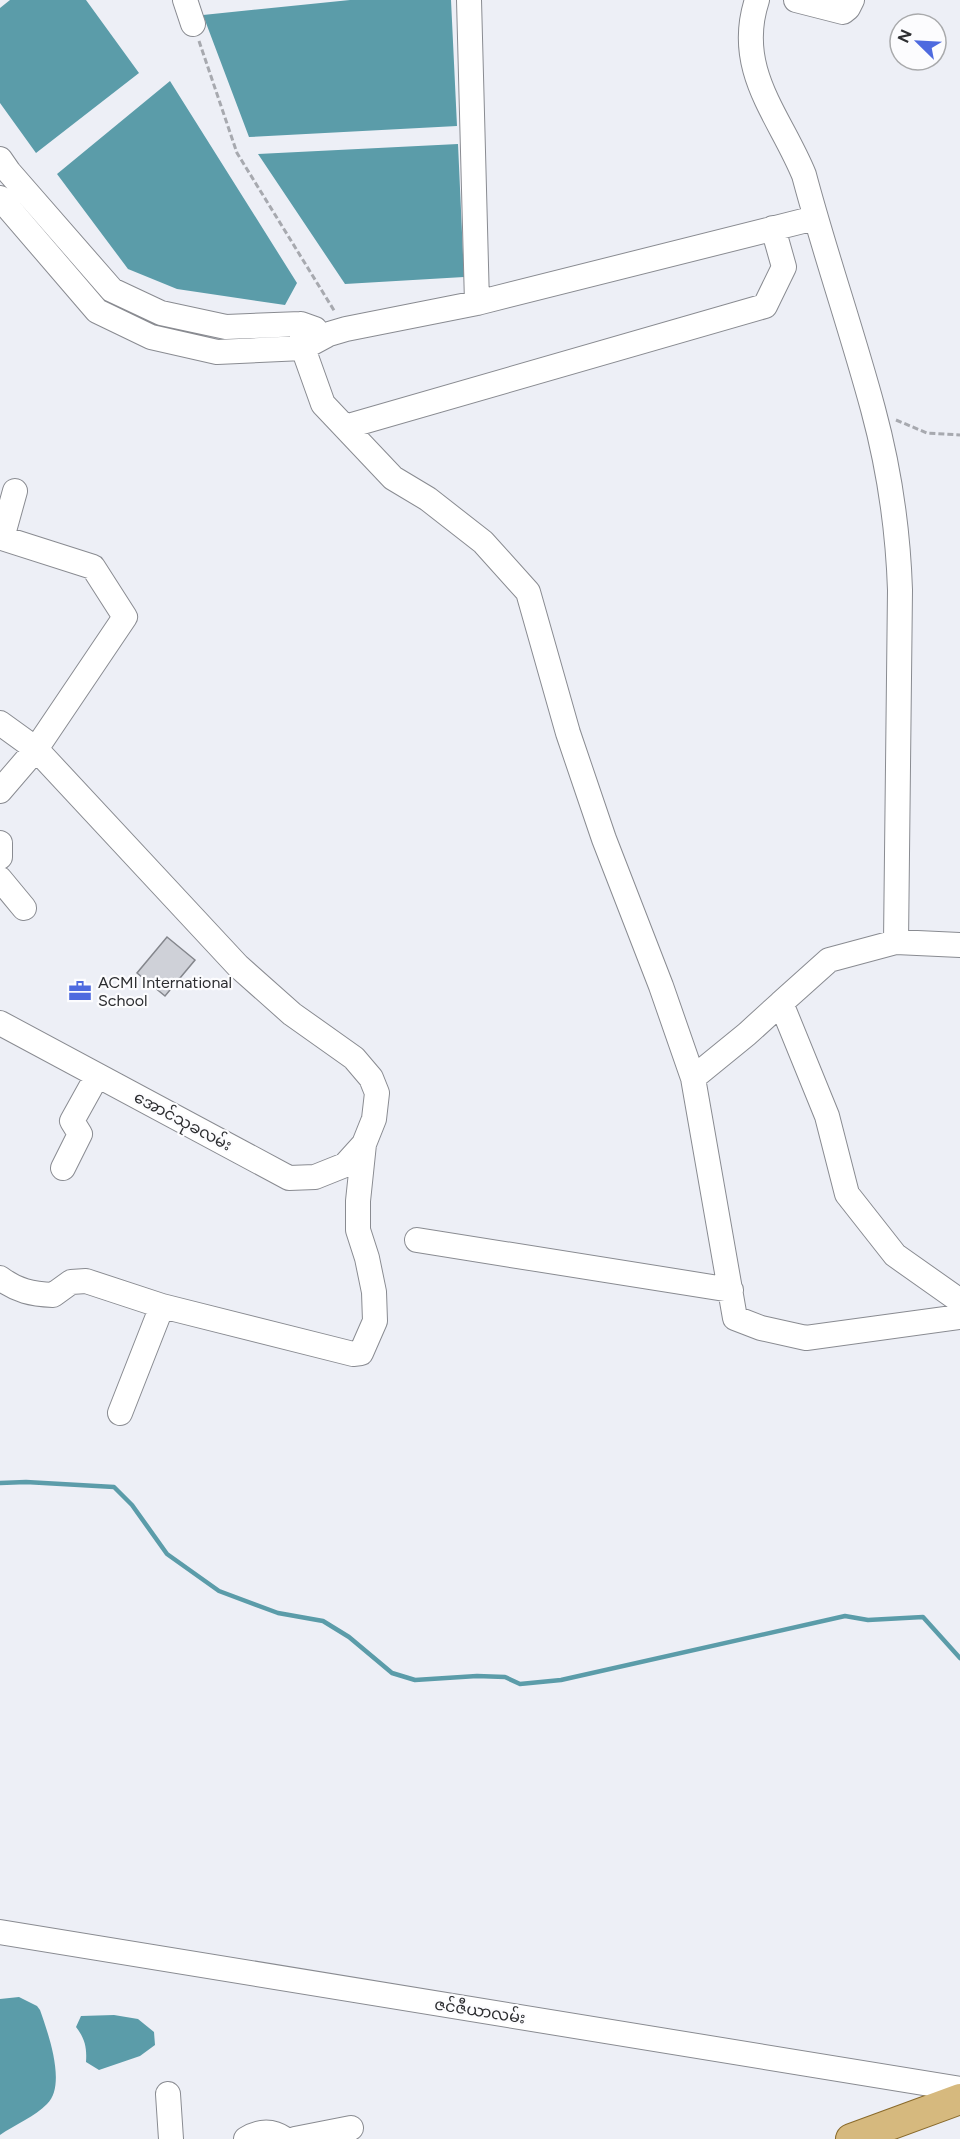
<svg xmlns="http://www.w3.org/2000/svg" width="960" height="2139" font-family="Figtree,'Noto Sans Myanmar',sans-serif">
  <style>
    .water { fill: #5b9ca9 }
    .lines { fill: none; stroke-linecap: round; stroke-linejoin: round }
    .stream { stroke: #5b9ca9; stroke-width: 4.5 }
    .building { fill: #cfd1d8; stroke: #84868c; stroke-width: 1.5 }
    .minor-casing { stroke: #898b91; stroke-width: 26 }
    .major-casing { stroke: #896a2b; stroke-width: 32 }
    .path { stroke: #a7a9af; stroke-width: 3; stroke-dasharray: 6 3; stroke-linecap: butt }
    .minor { stroke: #fff; stroke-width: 24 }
    .major { stroke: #d6b97e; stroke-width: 30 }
    .labels { text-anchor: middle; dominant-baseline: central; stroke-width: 4.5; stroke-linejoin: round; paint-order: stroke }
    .poi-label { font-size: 16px; fill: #2d2e31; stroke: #fcfcfe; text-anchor: start }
    .street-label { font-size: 16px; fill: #2d2e31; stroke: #fcfcfe }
  </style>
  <rect width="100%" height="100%" fill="#edeff6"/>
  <path class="water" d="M10,0H86L139,73L36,153L0,103V8Z
    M350,0H451L457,126L249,137L203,15Z
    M170,81L297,283L285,305L177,289L128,269L57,174Z
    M458,144L464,277L345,284L258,154Z
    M19,1997L37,2006L40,2010C48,2033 67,2085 47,2104C36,2116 14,2125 0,2135V1999Z
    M114,2015L138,2019L154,2032L155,2045L140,2056L99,2070L86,2062C87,2047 85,2039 76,2027L81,2016Z"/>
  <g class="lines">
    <path class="stream" d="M0,1483L26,1482L114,1487L132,1505L167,1554L219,1591L278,1613L323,1621L349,1637L392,1673L415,1680L477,1676L505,1677L520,1684L561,1680L845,1616L868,1620L923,1617L960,1658"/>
  </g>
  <path class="building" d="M167,937L195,960L165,996L137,973Z"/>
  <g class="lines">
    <g class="minor-casing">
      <path id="minor" d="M185,0L193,24
        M469,0L477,303
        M757,0C734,70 780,116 804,175C825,254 852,331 873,409C889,468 898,530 900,590L896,942
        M796,0L843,12L848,8L852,0
        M0,159L9,172L112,290L161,313L226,327L301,324L315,329
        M0,198L97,311L151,337L217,352L303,348L329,334L346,329L477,303L815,218
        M301,324L303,348L323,404L393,478L428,499L483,542L528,592L568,733L604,839L661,986L693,1078L747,1034L781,1003L827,1116L847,1194L895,1255L960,1301
        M345,427L765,306L784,267L773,228
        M0,723L36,749L238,966L292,1014L354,1058L371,1078L377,1093L374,1119L364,1144L358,1201V1230L367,1258L374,1292L375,1321L361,1353L353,1354L162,1306L86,1281L71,1282L53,1295C32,1294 17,1291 0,1278
        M0,791L36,749L125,617L93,567L2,538L15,491
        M0,843V857
        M0,879L24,908
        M781,1003L829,960L896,942L960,945
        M0,1023L289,1178L315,1177L345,1165L364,1144
        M693,1078L735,1318L761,1328L806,1338L960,1317
        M63,1168L80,1134L72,1121L97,1076
        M417,1240L731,1290
        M120,1413L162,1306
        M0,1932L960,2089
        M168,2094L171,2139
        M246,2139C259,2131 272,2130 285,2139
        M295,2139L351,2128"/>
    </g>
    <g class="major-casing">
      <path id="major" d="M851,2139L960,2099"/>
    </g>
    <path class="path" d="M199,41L237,153L335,312
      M896,420L927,433L960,435"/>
    <use href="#minor" class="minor"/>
    <use href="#major" class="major"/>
  </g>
  <defs>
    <g id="office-bare" transform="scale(1.8)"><path d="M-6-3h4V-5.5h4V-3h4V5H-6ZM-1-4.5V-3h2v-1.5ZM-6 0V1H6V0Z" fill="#4e6adf" stroke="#fcfcfe" stroke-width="2.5" paint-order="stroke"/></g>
  </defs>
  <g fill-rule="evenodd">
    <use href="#office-bare" x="80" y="991"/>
  </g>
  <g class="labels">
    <g class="poi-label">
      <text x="98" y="982">ACMI International<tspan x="98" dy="18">School</tspan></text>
    </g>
    <g class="street-label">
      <text transform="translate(183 1121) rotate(28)">အောင်သုခလမ်း</text>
      <text transform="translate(480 2011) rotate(9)">ဇင်ဇီယာလမ်း</text>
    </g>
  </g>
  <g transform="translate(918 42) rotate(294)"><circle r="28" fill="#fcfcfe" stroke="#a9aaac" stroke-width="1.5"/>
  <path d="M0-4.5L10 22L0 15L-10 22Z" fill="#4e6adf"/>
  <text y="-9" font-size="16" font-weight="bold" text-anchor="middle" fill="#2d2e31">N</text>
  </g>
</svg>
